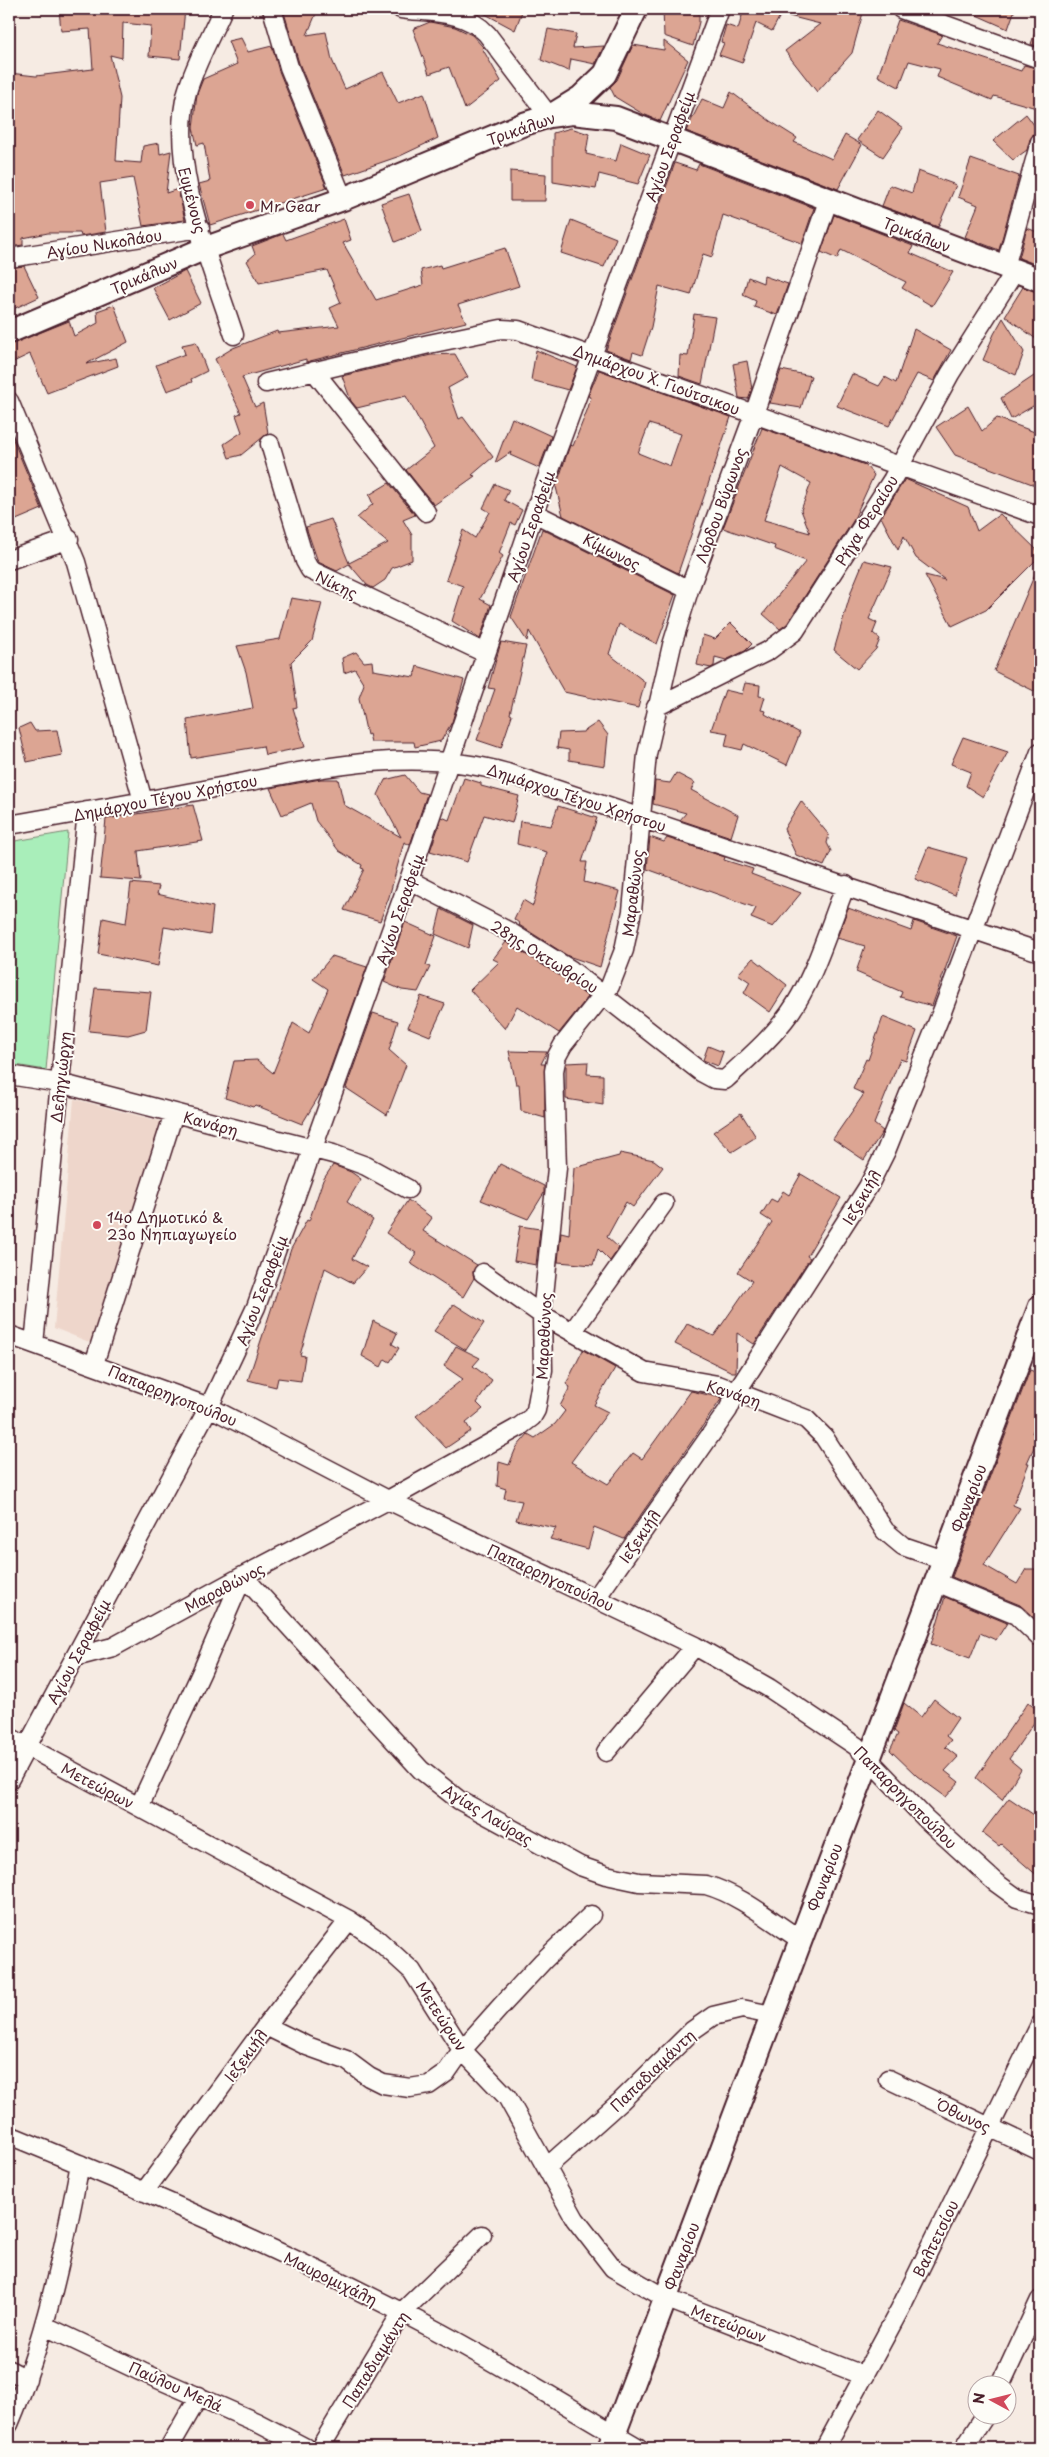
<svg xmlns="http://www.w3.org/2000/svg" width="1049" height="2457" font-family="'Playpen Sans',sans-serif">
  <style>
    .built { fill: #eed6cb }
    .green { fill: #a9eeba; stroke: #7a8672 }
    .building { fill: #dca593; stroke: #4a1f2b; fill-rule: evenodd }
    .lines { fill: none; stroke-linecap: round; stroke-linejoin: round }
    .minor-casing { stroke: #4a1f2b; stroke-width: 21 }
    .major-casing { stroke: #4a1f2b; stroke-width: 26 }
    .minor { stroke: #fdfcf7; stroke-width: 18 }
    .major { stroke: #fdfcf7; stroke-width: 22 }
    .poi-dot { fill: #d1495b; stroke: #fdfcf7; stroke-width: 2 }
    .labels { text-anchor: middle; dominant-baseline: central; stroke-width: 4; stroke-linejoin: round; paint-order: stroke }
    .street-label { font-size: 15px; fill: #4a1f2b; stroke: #fdfcf7 }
    .poi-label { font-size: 15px; fill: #4a1f2b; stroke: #fdfcf7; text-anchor: start }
  </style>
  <rect width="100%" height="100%" fill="#f6ebe3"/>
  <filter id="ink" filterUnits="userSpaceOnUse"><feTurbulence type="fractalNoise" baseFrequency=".02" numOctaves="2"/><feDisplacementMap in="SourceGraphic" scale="10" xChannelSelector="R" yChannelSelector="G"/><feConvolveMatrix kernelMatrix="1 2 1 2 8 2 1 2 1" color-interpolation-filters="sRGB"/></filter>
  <g filter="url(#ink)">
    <path class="built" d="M74,1099L163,1122L94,1344L54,1328Z"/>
    <path class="green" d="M68,832L46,1070L9,1064V842Z"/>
    <path class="building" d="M59,9H185L180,59L149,56L151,26L123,23L122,58L110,55L120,98L116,161L141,163L143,146L159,143L160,154L171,151L166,193L178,189L185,220L143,226L133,178L100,183L106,232L81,236L80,233H48L23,238V245L9,247V73L36,76L93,69L90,29L61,31Z
      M283,9H318L307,35L326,32L332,60L345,89L383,72L398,103L424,93L438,138L400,156L345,175L299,63Z
      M476,9H523L515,30Z
      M663,9H699V22L693,46L664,36Z
      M730,9H864L852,53L817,92L785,51L820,24L781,14L772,31L756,23L742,63L719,55L724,43L721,42L726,25L738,29L742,16Z
      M963,9H1015L1008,29Z
      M898,20L942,35L937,43L1021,71L1024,65L1040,69V109L994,96L992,100L937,77L940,69L909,61L899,87L878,76Z
      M430,22L455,27L472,35L483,47L482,48L501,81L465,109L449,67L429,74L413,29Z
      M1038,24H1040V48L1031,44Z
      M548,29L576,34L573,48L604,46L595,64L571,59L569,71L541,60Z
      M241,38L248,52L272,46L279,71L327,188L210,225L199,184L210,181L204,143L197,145L193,128L197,94L203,79L237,64L228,41Z
      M664,41L688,60L660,121L643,114L615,97L610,87L617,80L633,45L664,50Z
      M731,92L770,121L797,138L794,142L832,159L845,135L862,145L838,189L686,131L702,99L724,108Z
      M878,110L903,128L883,157L857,140Z
      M1026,114L1037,129L1030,139L1027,150L1013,160L993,141Z
      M571,128L589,134L586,154L616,161L621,143L650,155L638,184L599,174L596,189L553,182V133Z
      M971,159L1019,176L999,250L965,237L978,205L958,197Z
      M675,163L696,170L699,164L814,208L802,243L723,215L712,257L703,254L691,295L659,286L651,327L642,355L633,352L631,359L606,350Z
      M510,171L546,174L545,201H510Z
      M918,171L956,185L938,227L882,206L890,185L912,193Z
      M409,194L422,231L395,242L381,203Z
      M834,215L913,246L910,253L953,272L932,306L902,288L906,282L841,250L837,259L821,252Z
      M344,219L351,240L343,243L376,300L423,285L421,270L440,265L441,268L505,248L519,286L458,305L466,322L306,362V359L242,377L255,407L263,403L268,433L241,455L229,458L224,444L242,432L236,415L241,413L215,359L233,348L277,331L278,333L339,326L330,308L341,303L327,270L259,283L247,261L255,254L252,246L283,234L286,240Z
      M571,220L616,238L604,267L561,253Z
      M1027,228L1040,233V266L1019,258Z
      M24,266L39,297L9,311V268Z
      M185,271L201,303L170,320L153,288Z
      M764,276L788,284L777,315L754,307L756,301L743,295L748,277L763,283Z
      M1023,287L1040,293V342L1005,316Z
      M114,305L128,342L86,364L116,358L118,366L47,393L30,354L9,364V345L69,321L74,336L98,323L97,311Z
      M694,314L715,317L702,384L679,376L680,355L688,356Z
      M1003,318L1024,352L1016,375L983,360L994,334Z
      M914,329L951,350L934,381L917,374L889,426L837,406L852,374L879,386L885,377L896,383Z
      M196,342L207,371L191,379L192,382L167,391L156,365L185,354L182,345Z
      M536,350L577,367L568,390L531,380Z
      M455,354L468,377L448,388L459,419L463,417L493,457L472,475L475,476L434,505L406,470L434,448L406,396L357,408L351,401L342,376L431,355Z
      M747,361L752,389L748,399L739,398L733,364Z
      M599,370L731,417L678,573L563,516L556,487L570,445L573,446L588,408L591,397L588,396ZM649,424L681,434L670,466L638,453Z
      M781,370L811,376L801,408L770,403Z
      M1040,372V402L1011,419L1001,398Z
      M968,406L982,431L997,418L1040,434V487L955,455L936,427Z
      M512,418L551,436L539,468L510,455L511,452L495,463Z
      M762,428L865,465L874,475L853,521L787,624L780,629L763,614L806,561L774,549L775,546L723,528ZM782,467L811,483L801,510L810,533L764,520Z
      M9,430L42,509L9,523Z
      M905,479L968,507L977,531L1000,514L1040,553V556L986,610L952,626L925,575L945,580L916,558L904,536L898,550L881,517Z
      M389,483L415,515L403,520L412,535V560L392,568L385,580L373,588L367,585L349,564L337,571L318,562L306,527L331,519L349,563L388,543L357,518L373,504L369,495Z
      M495,484L509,490L504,500L522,510L515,525L511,523L499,553L503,556L480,599L491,605L480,639L452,621L463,586L446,580L463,530L475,538L490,512L483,508Z
      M542,529L675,595L657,644L619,624L609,654L645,682L638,708L564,692L529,631L527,641L511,617Z
      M864,560L892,567L869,619L877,623L873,633L880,639L876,649L857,669L834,650L852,589Z
      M1040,562V694L994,671Z
      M291,598L322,603L312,641L291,662L297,707L293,708L305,747L265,755L263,746L191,758L187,720L253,708L246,672L237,646L280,639Z
      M731,623L752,644L745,651L726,660L715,657L714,666L711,668L697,665L703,635L715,639Z
      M501,642L526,646L510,714L512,715L501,748L477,740L495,689L488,688Z
      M356,652L364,662L372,661L373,670L414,677L417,666L464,680L452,722L441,741L415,747L414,742H371L369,734L367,735L359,698L364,684L355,669L344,673L342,658Z
      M745,683L760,685L759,696L765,697L761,710L766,711L765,714L800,733L787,765L744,744L742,750L725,746L728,733L711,730L725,690L742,694Z
      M598,722L608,735L605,766L569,760V750L557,748L559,733L583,732Z
      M30,723L35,731L57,730L62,755L27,762L19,728Z
      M963,737L1008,752L983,797L966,786L971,772L951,764Z
      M676,773L695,783L691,790L738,815L731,837L680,820L686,813L653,804L655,781L670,783Z
      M405,775L419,792L427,794L410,845L404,842L389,897L380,921L344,910L364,869L361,868L362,865L339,851L316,821L311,803L282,815L270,788L321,779H338L344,805L401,837L378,795L385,780Z
      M464,778L481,783V786L519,796L512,823L484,815L467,862L430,851L442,817L449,820Z
      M801,801L829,835L827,843L831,851L824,866L796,855L784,829Z
      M193,805L203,841L138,851L141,881L100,878L106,819Z
      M558,806L597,818L582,862H587L584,882L620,891L600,967L568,956L519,925L520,924L514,919L523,900L533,906L547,852L517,844L520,821L551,826Z
      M650,837L664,842L667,838L725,857L724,860L753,869L751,874L801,893L773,927L751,918L756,908L647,869Z
      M928,847L967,858L955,895L915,879Z
      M131,883L159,886L157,894L213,907L210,935L164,927L158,966L98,954L103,918L126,923Z
      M848,908L911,931L914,921L957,936L932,1006L900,997L902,992L856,972L865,946L837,938Z
      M441,909L473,925L468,948L435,934Z
      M405,922L436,936L426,965L430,967L418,992L402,990L384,982Z
      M506,942L565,979L588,997L559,1033L517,1006L505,1029L470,990L499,962L493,959Z
      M332,956L367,967L322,1091L302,1124L255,1105L253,1107L225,1098L234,1061L257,1060L273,1073L293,1023L309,1033L328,989L313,979Z
      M753,958L787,985L770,1012L744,993L750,982L738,974Z
      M95,988L151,992L146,1030L128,1035L89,1031Z
      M421,996L445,1004L430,1036L408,1027Z
      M373,1013L398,1021L389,1050L406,1065L387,1115L346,1088Z
      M883,1017L917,1031L906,1061L900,1059L874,1124L883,1131L864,1160L833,1139L864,1094L853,1089L866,1059L868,1060Z
      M708,1046L723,1052L718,1066L703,1060Z
      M509,1051L547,1052L541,1064H545V1118L521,1111L519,1084H516Z
      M588,1062L587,1074L603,1075V1105L566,1099V1063Z
      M741,1113L756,1137L732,1152L713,1132Z
      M620,1153L654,1160L663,1167L633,1207L626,1202L607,1237L619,1248L610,1261L598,1249L593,1265L558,1262L561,1232L569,1234L574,1168L619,1156Z
      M500,1164L544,1186V1193L528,1219L481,1200Z
      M333,1165L351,1172L361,1179L347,1202L373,1220L352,1259L367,1267L353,1283L325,1268L300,1355L305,1356L301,1381L278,1378L276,1387L248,1380L291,1249L307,1220L309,1221L323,1180Z
      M801,1174L841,1198L807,1256L810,1258L754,1344L737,1333L736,1372H732L675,1344L687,1324L714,1336L752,1281L738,1272L772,1222L761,1215L771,1199L777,1202L783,1191L789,1195Z
      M408,1200L432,1218L423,1231L477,1265L473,1272L474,1278L463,1297L410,1263L416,1253L386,1233Z
      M520,1226L540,1229L536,1265L514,1261Z
      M454,1304L484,1323L466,1350L434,1331Z
      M373,1321L397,1333L392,1344L399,1348L390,1362L385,1359L381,1367L362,1356Z
      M456,1346L480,1358L473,1366L492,1380L477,1403L483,1409L466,1423L471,1431L446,1448L416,1416L463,1379L444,1366Z
      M583,1350L615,1368L594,1405L608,1412L571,1462L608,1484L633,1453L642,1459L691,1391L722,1398L624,1539L594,1527L588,1549L550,1539L556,1528L516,1520L522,1501L504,1498L506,1489L497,1486L499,1462L509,1465L516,1448L528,1434L535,1438L555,1424L565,1411L560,1406L570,1387L566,1384Z
      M1030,1370L1040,1374V1413L1032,1433L1039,1436L1027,1463H1029L1013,1505L1020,1508L984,1565L1017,1584L1026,1569H1035L1040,1575V1624L1020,1605L952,1577Z
      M945,1597L1007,1623L996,1640L980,1633L970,1658L931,1644Z
      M934,1699L958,1718L946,1736L951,1740L945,1747L958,1757L945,1771L959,1782L946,1797L917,1776L890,1750L898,1734L894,1731L904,1703L921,1717Z
      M1028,1702L1040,1710V1714L1009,1759L1021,1769L1002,1800L976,1778Z
      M1009,1798L1040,1819V1878L1001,1844L999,1846L982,1833Z"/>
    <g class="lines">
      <g class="minor-casing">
        <path id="minor" d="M223,9C211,36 195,64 187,92C167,164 212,266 234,335
          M272,9L289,67L343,199
          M401,9C432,13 465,10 487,34L549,116
          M901,9L1040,59
          M9,258L200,228
          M1005,267L1040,142
          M314,371L426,512
          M266,383L429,344L501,329L518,330L1040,516
          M9,401L76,562L143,801
          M270,444L305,561L310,570L485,653
          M534,513L689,590
          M9,560L69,539
          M656,707L768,651L795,631L892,480L950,374L1015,271
          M9,825C77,813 146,801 214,788C310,770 411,745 507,773L1040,952
          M409,880L508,931L571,970L701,1072L714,1079L725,1080C747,1059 771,1039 789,1014C815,978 829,926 846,885
          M9,1075L59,1083L333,1154L366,1166L408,1189
          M483,1273L542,1315L644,1372L718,1385L806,1419L824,1437L885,1531L903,1546L944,1560
          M573,1331L664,1203
          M9,1335L209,1407L388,1500L695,1646L769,1688L856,1746L926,1819L995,1882L1017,1898L1040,1905
          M34,1344L87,811
          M94,1364L174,1113
          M936,1582L1016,1615L1040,1638
          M596,1598L728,1410L737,1391L868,1187L886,1151L943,1009L1040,752
          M75,1657L113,1647L243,1576L388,1500L519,1427L532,1417L536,1410L543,1370L542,1315L557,1168L554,1071L557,1056L563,1045L610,986L624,950L632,911L647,754L672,645L689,590L754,414L828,201
          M9,1737L349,1920L378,1940L412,1971L462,2050L507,2097L575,2219L613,2268L665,2298L865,2376
          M606,1752L695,1646
          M9,1780L209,1407L256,1307L409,880L534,513L720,9
          M139,1807L202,1671L243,1576L421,1770L459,1800L580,1866L606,1875L639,1882L706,1885C741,1895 771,1921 801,1940
          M266,2026L307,2046L346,2060L369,2077L383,2084L410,2088L429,2085L446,2073L462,2050L503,2004L543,1961L591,1915
          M888,2079L1040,2151
          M9,2135C149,2192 289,2253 424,2324C497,2362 568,2407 639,2448
          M547,2167L621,2101L693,2030L713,2016L742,2009L772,2015
          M144,2192L266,2026L349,1920
          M45,2326L142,2372L256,2422L306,2448
          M9,2370L27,2379
          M1001,2384L1040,2300
          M9,2424C45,2340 63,2253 80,2164
          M169,2448L199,2396
          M320,2448L402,2312L482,2235
          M825,2448L900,2309L1040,2025
          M964,2448L986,2414"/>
      </g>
      <g class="major-casing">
        <path id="major" d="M555,113L581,97L605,74L636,9
          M9,332L206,248L343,199L524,124L549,116L572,113L616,118L1040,280
          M609,2448L1040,1306"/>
      </g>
      <use href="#minor" class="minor"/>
      <use href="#major" class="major"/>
    </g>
  </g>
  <g class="poi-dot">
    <circle cx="250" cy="205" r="5"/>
    <circle cx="97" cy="1225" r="5"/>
  </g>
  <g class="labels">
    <g class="street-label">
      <text transform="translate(521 128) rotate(-19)">Τρικάλων</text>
      <text transform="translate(669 146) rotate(-70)">Αγίου Σεραφείμ</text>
      <text transform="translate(193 200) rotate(75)">Ευμένους</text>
      <text transform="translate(917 234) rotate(21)">Τρικάλων</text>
      <text transform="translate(104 243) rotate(-9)">Αγίου Νικολάου</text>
      <text transform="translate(144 275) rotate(-23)">Τρικάλων</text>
      <text transform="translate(657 379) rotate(20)">Δημάρχου Χ. Γιούτσικου</text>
      <text transform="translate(720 505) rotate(-70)">Λόρδου Βύρωνος</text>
      <text transform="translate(866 520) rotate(-58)">Ρήγα Φεραίου</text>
      <text transform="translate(530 526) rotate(-71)">Αγίου Σεραφείμ</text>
      <text transform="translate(612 551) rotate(27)">Κίμωνος</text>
      <text transform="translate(337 584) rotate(26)">Νίκης</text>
      <text transform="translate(165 797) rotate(-11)">Δημάρχου Τέγου Χρήστου</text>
      <text transform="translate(577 797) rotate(18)">Δημάρχου Τέγου Χρήστου</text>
      <text transform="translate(632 893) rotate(-83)">Μαραθώνος</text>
      <text transform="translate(399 909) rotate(-71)">Αγίου Σεραφείμ</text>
      <text transform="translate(545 956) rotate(32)">28ης Οκτωβρίου</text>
      <text transform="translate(60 1077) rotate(-84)">Δεληγιώργη</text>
      <text transform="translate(211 1123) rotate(15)">Κανάρη</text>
      <text transform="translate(861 1197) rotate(-60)">Ιεζεκιήλ</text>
      <text transform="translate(261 1290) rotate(-69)">Αγίου Σεραφείμ</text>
      <text transform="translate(543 1336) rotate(-87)">Μαραθώνος</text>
      <text transform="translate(734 1393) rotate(18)">Κανάρη</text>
      <text transform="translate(173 1395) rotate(22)">Παπαρρηγοπούλου</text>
      <text transform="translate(968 1498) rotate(-69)">Φαναρίου</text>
      <text transform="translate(639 1536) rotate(-56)">Ιεζεκιήλ</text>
      <text transform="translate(551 1577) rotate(25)">Παπαρρηγοπούλου</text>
      <text transform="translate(224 1587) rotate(-28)">Μαραθώνος</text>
      <text transform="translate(78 1651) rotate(-62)">Αγίου Σεραφείμ</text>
      <text transform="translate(98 1785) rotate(28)">Μετεώρων</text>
      <text transform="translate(906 1797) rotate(45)">Παπαρρηγοπούλου</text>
      <text transform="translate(488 1814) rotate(31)">Αγίας Λαύρας</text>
      <text transform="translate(824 1877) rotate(-69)">Φαναρίου</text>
      <text transform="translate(442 2016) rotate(57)">Μετεώρων</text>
      <text transform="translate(245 2055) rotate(-54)">Ιεζεκιήλ</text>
      <text transform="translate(652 2070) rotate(-44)">Παπαδιαμάντη</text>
      <text transform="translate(964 2115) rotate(25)">Όθωνος</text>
      <text transform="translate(935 2238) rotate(-64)">Βαλτετσίου</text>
      <text transform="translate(681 2256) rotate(-69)">Φαναρίου</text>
      <text transform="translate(331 2278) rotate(26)">Μαυρομιχάλη</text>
      <text transform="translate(729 2323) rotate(21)">Μετεώρων</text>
      <text transform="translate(375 2359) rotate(-58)">Παπαδιαμάντη</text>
      <text transform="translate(176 2386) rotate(24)">Παύλου Μελά</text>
    </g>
    <g class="poi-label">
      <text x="260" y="205">Mr Gear</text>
      <text x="107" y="1216">14ο Δημοτικό &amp;<tspan x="107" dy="17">23ο Νηπιαγωγείο</tspan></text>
    </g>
  </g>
  <rect width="1049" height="2457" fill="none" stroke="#fdfcf7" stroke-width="30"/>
  <rect x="15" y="15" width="1019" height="2427" fill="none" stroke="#4a1f2b" stroke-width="2" filter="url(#ink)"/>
  <g transform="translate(992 2400) rotate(277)"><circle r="24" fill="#fdfcf7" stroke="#b5a4a5"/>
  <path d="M0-4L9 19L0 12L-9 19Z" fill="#d1495b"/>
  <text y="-8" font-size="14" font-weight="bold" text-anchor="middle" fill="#4a1f2b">N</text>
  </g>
</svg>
